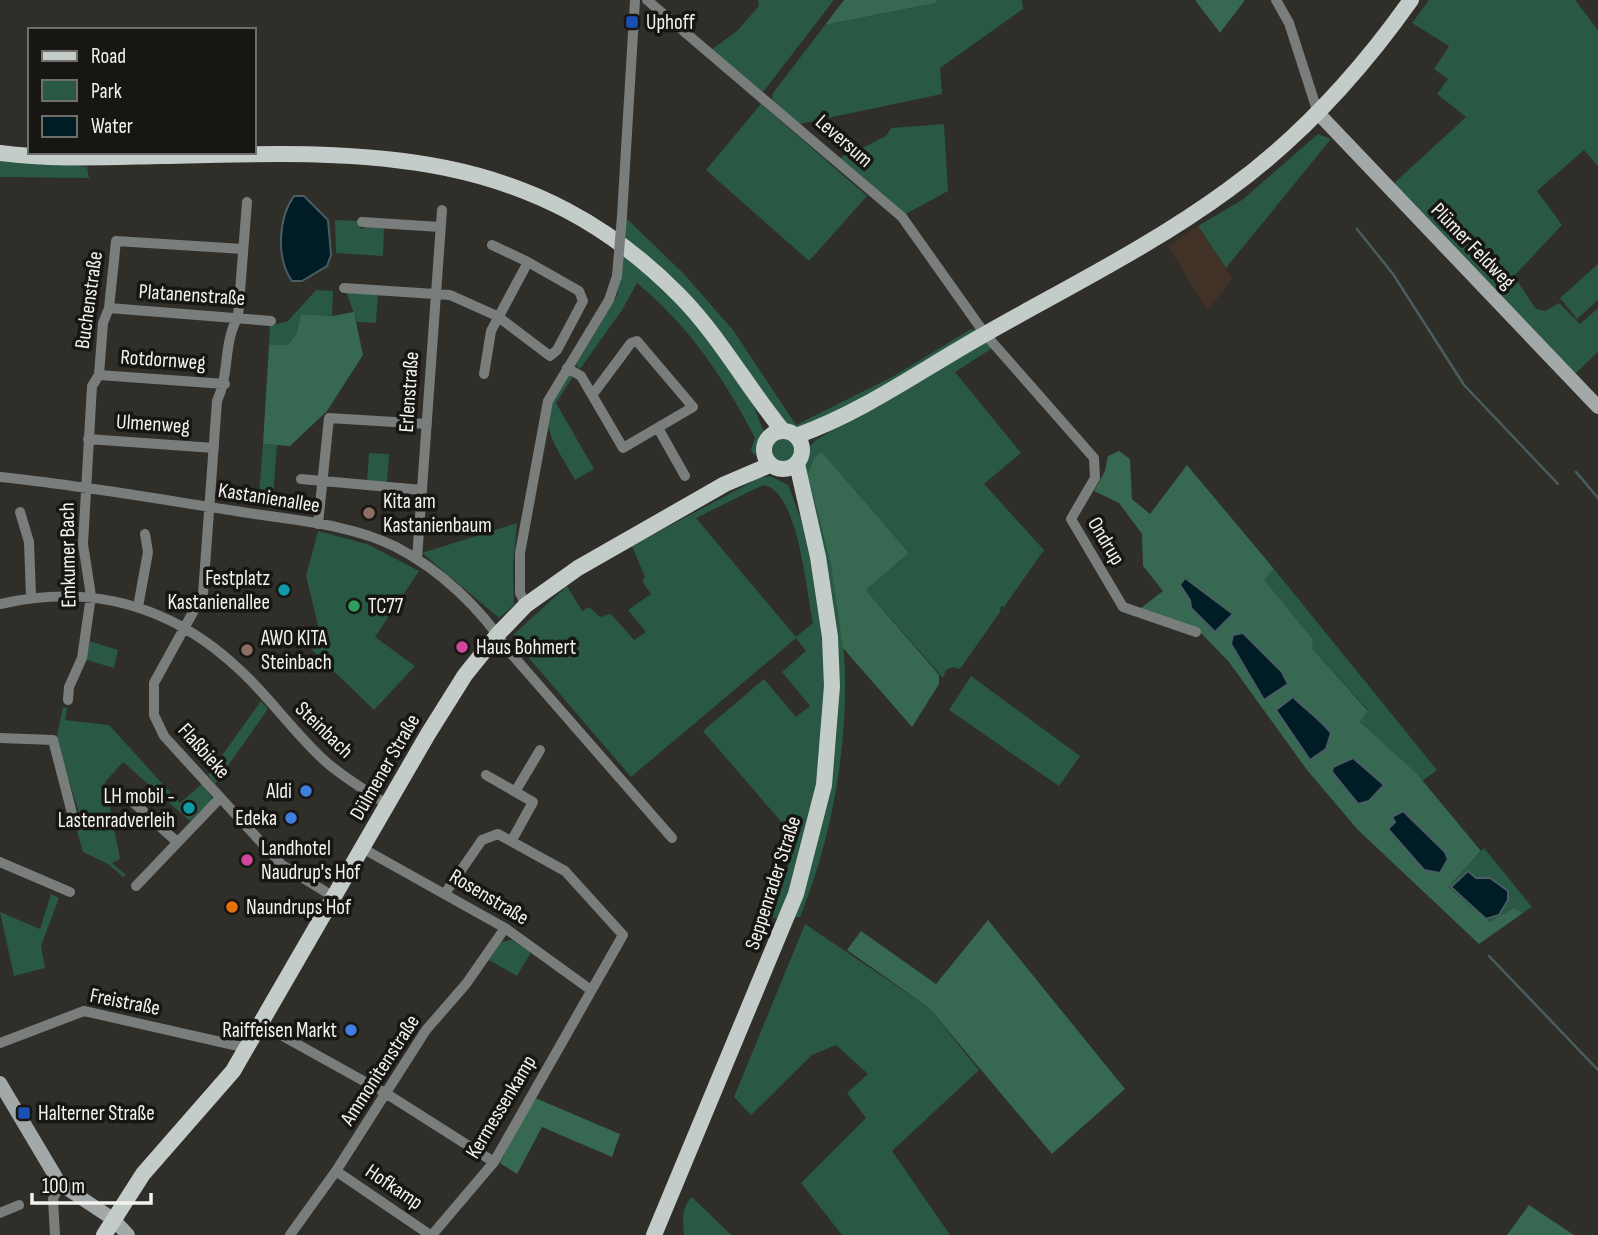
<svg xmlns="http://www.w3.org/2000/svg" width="1598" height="1235" font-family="'Sofia Sans Condensed',sans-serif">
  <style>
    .industrial { fill: #423127 }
    .green { fill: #295844; fill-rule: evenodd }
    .forest { fill: #366852 }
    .water { fill: #001d26; stroke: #495d62; stroke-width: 2 }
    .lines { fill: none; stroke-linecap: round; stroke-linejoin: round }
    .stream { stroke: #495d62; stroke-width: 2.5 }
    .street { stroke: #797d7b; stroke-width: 10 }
    .secondary { stroke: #a3a9a8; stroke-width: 14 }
    .primary { stroke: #c4ccca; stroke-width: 16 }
    .street-bridge { stroke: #797d7b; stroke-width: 10 }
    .transit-dot { fill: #1a4fb4; stroke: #171613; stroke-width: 2.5 }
    .education-dot { fill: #8d6e63; stroke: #171613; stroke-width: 2.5 }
    .culture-dot { fill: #0f9aa8; stroke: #171613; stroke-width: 2.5 }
    .leisure-dot { fill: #2e9e5b; stroke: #171613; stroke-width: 2.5 }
    .hotel-dot { fill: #d1479c; stroke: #171613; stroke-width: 2.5 }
    .shop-dot { fill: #3f7fe0; stroke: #171613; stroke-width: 2.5 }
    .food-dot { fill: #e8710a; stroke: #171613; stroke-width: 2.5 }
    .labels { text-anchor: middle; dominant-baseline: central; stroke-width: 7; stroke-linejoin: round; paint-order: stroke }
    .poi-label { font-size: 21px; fill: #f3f2ee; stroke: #171613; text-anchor: start }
    .street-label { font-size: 21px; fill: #f3f2ee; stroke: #171613 }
  </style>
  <rect width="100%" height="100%" fill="#2f2e28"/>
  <path class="industrial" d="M1198,226L1232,278L1208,311L1168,246Z"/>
  <path class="green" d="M758,0H834L763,92L711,50L737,31L759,6Z
    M936,0H1022L1023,9L940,68L942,94L799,124L772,101L773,93L825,25L936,3Z
    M1429,0H1575L1598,30V166L1584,150L1537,191L1562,225L1514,276L1536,309L1545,311L1559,303L1580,324L1598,308V352L1574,375L1391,186L1466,117L1437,94L1448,79L1434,69L1449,46L1412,23Z
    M761,104L867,196L809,261L706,170Z
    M944,124L948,191L904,215L839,159L857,146L860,149L886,136L891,128Z
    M1318,134L1331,139L1226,268L1198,226L1242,200Z
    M0,159L87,167L89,178L0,177Z
    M625,217L684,274L733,330L796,425L894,376L969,330L977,329V332L857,404L796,430L786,427L623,241Z
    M335,220L360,221V228L363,229L367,225L384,226L383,256L336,253Z
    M623,252L697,322L753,404L764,433L755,456L751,450L755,438C724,378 689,326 637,283L622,310L580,369L576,365L617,296Z
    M1598,264V300L1577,319L1560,298Z
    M316,290L333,291L332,316L301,314L297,332L288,345H269L270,326L288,321Z
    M346,291L378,294L376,323L357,322Z
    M983,341L994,347L955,372L1021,453L984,484L1044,550L1004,607L1001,606L1000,612L960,669L953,667L946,670L943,678L866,590L909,553L822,452L814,459C825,528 842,599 845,670C847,754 831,840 800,917H792L835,730L801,468L809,447L816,440Z
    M570,373L574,375L556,403L594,469L575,480C548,431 533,423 570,373Z
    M769 450a14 14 0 1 1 28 0a14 14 0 1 1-28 0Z
    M263,444L277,445L272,509L258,506Z
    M369,453L389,454L387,484L367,483Z
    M770,476L788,485L807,535L825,641L823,759L782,918H771L797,840L703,731L764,679L796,717L810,706L782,672L806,651L796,638L631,777L517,644L514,634L567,586L582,611L589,607L600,617L611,614L634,640L646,632L628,610L651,594L642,581L645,577L632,546L759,478ZM763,485C799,490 806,593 813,623L796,637L696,518Z
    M517,523L513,566L514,605L499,618L422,553Z
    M318,531L367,544L419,571L375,637L415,666L374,710L312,650L321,638L306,576Z
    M1274,569L1437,770L1422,781L1360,722L1368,710L1312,648L1263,580Z
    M89,641L118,650L114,668L84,659Z
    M971,676L1080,756L1059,786L949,710Z
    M261,701L268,709L215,784L208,775Z
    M63,707L67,708L65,720L109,725L180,803L202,784L212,797L211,801L190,821L123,762L105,782L120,859L112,863L126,875L123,877L108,864L83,852L75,824L82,822L56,740Z
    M1484,848L1532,907L1523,913L1514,908L1489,922L1447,887Z
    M51,894L59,898L41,946L45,968L14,976L0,912L40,929Z
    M805,924L928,1007L979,1070L892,1151L950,1235H842L801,1183L866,1118L847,1093L868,1074L836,1045L812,1055L751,1115L734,1097Z
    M512,940L531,952L517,976L489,960L501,942Z
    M692,1197L727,1231L732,1235H684C683,1220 681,1208 692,1197Z"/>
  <path class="forest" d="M844,0H936V3L825,25Z
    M1195,0H1245L1220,33Z
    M354,312L363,355L327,411L290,446L263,444L269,345H288L297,332L301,314L332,316Z
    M1119,451L1130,459L1132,499L1150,514L1187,465L1274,569L1264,580L1313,640L1312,648L1368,711L1360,722L1417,774L1481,851L1448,887L1489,922L1514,908L1523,913L1479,944L1358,830L1307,770L1229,662L1198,630L1137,611L1163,591L1143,566L1142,534L1119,503L1094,491L1105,471L1108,456Z
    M822,452L909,553L866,590L939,675V684L912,727L843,648L831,564L808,475L814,458Z
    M988,920L1125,1089L1052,1154L928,1007L847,950L861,931L936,984Z
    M533,1097L620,1134L612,1157L542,1127L517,1174L500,1163Z
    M1529,1205L1574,1235H1507Z"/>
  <path class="water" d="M294,196H304L328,220L331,255L327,266L302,281H292C276,259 278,218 294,196Z
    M1185,578L1233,614L1215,632L1191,608L1190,600L1180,585Z
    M1243,633L1282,672L1288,684L1264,700L1231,644L1233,635Z
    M1293,697C1306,710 1320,719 1331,733L1326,749L1310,760L1276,710Z
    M1353,758L1384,785L1369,801L1358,804L1332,772L1333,767Z
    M1403,811L1445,852L1448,859L1440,873L1424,870L1388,829L1395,822L1392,817Z
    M1468,871L1476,878H1490L1508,891V900L1499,915L1486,919L1451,887Z"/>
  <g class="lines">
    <path class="stream" d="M1357,229L1393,274L1464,385L1558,484
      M1576,472L1598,498
      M1489,956L1598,1070"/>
    <path class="street" d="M647,0L902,217L985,334L1094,458L1095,478L1071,519L1123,607L1196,632
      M1276,0L1289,23L1318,113
      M247,202L238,317C223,342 230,373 217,401L203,594L154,683V715L164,736L282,865L334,897
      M622,216L635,0
      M362,222L440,227
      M492,245L528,262
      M344,288L450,295L497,316L550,356L557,350L583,301L579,291L528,262L491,331L484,374
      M109,308L271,321
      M567,368L581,376L623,448L693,407L637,341L631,343L593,394
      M99,375L225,384
      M658,428L685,476
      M88,439L214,448
      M0,477C79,485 158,499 236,511C288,520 349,523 396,547C441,570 481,609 508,650L672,838
      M301,479L422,490
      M20,512L29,542L31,597
      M318,524L329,418L427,424
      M417,559L442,210
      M0,604C93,583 172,605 241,671C271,699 295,734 325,761C344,778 366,790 386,804
      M526,605L520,593V553L548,401L609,300L617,276
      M138,607L148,552L145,534
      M68,700L69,687L82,658L91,596L83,544L92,386L99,375L103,323L109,308L116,241L243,249
      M0,738L53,740L73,817
      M486,775L533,802L512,840
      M515,792L540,750
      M124,794L176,841
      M362,848L505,928L591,990
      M0,862L70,892
      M136,886L220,798
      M261,1024L387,1094L494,1162
      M0,1043L84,1011L247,1048
      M336,1171L430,1235
      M0,1213L19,1205
      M55,1235L53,1199L60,1184
      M290,1235L336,1171L426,1030L466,984L505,928
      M432,1235L494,1162L623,935L565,871L498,834L482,840L446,892"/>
    <path class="secondary" d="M1318,113L1598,407
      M0,1083L60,1184L113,1219L128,1235"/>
    <path class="primary" d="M0,153C54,160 109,157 164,156C361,151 530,143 680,296C720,337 747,387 783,431
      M764 450a19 19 0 1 1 38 0a19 19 0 1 1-38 0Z
      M796,436C864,412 924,368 987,333C1068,287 1153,245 1228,190C1300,138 1360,72 1411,0
      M104,1235L143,1174L233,1071L428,734L465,675L498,634L526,605L578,568L725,484L770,465
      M654,1235L796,894L824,785L832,686L830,637L818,557L797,464"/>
    <path class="street-bridge" d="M617,276L622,216"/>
  </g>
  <g class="transit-dot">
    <rect x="625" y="15" width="14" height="14" rx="3.5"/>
    <rect x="17" y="1106" width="14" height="14" rx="3.5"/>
  </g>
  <g class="education-dot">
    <circle cx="369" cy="513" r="7"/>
    <circle cx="247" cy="650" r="7"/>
  </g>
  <g class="culture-dot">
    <circle cx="284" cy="590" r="7"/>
    <circle cx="189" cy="808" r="7"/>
  </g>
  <circle class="leisure-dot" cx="354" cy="606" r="7"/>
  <g class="hotel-dot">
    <circle cx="462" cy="647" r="7"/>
    <circle cx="247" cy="860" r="7"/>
  </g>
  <g class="shop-dot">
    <circle cx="306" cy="791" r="7"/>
    <circle cx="291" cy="818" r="7"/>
    <circle cx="351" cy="1030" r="7"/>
  </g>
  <circle class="food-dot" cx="232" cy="907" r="7"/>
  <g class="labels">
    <g class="poi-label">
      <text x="646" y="22">Uphoff</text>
      <text x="383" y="501">Kita am<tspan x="383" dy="24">Kastanienbaum</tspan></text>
      <text x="270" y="578" text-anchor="end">Festplatz<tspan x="270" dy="24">Kastanienallee</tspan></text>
      <text x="368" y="606">TC77</text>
      <text x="261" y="638">AWO KITA<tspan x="261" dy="24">Steinbach</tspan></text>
      <text x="476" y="647">Haus Bohmert</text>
      <text x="292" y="791" text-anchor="end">Aldi</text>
      <text x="175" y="796" text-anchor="end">LH mobil -<tspan x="175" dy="24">Lastenradverleih</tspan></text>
      <text x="277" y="818" text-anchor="end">Edeka</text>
      <text x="261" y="848">Landhotel<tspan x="261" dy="24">Naudrup's Hof</tspan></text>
      <text x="246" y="907">Naundrups Hof</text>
      <text x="337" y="1030" text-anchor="end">Raiffeisen Markt</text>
      <text x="38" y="1113">Halterner Straße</text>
    </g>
    <g class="street-label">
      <text transform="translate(844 141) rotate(41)">Leversum</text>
      <text transform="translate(1473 246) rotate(46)">Plümer Feldweg</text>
      <text transform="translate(192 295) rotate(4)">Platanenstraße</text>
      <text transform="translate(89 300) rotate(-82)">Buchenstraße</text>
      <text transform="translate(163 360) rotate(4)">Rotdornweg</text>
      <text transform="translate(409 392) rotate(-86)">Erlenstraße</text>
      <text transform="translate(153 424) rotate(4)">Ulmenweg</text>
      <text transform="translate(269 498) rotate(9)">Kastanienallee</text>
      <text transform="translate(1106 541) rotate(59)">Ondrup</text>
      <text transform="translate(68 555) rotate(-91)">Emkumer Bach</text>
      <text transform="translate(324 730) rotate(44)">Steinbach</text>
      <text transform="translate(204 751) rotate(48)">Flaßbieke</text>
      <text transform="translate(385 767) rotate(-60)">Dülmener Straße</text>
      <text transform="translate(773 883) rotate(-72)">Seppenrader Straße</text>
      <text transform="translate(489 897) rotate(31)">Rosenstraße</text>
      <text transform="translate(125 1002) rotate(11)">Freistraße</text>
      <text transform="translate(380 1070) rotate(-57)">Ammonitenstraße</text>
      <text transform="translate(501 1107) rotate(-59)">Kermessenkamp</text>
      <text transform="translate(394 1187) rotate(34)">Hofkamp</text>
    </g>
  </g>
  <rect x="28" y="28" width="228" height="126" fill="#171613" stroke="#6f6e6b" stroke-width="2"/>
  <rect x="42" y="51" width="35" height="10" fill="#c4ccca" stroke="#6f6e6b" stroke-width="2"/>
  <text x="91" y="63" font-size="21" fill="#f3f2ee">Road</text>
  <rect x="42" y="80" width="35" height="21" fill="#295844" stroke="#6f6e6b" stroke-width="2"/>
  <text x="91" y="98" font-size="21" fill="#f3f2ee">Park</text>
  <rect x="42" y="116" width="35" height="21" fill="#001d26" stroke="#6f6e6b" stroke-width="2"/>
  <text x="91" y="133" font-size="21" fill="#f3f2ee">Water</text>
  <path d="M32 1193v10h119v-10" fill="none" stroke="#f3f2ee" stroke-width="3.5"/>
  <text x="42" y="1193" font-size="21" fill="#f3f2ee" stroke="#171613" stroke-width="5" paint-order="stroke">100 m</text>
</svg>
